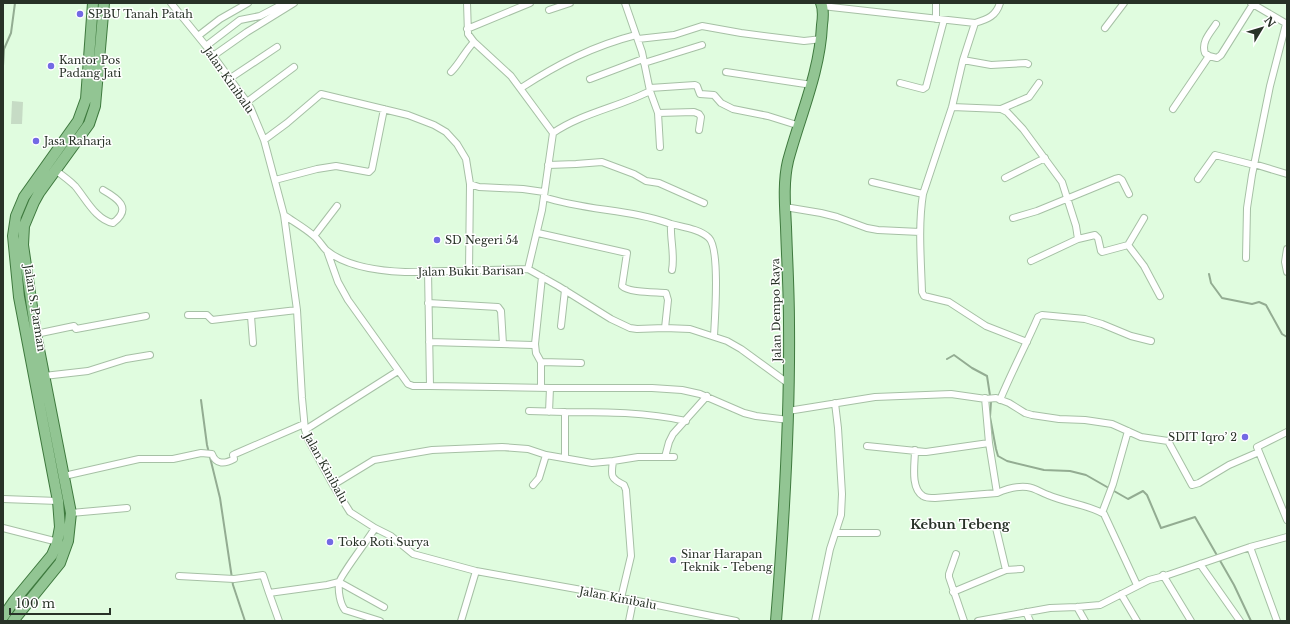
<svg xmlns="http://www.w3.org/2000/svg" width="1290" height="624" font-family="'Libre Baskerville',serif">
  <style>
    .green { fill: #c6dbc5 }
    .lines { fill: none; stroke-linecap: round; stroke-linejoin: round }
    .stream { stroke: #93ac92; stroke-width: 2 }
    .minor-casing { stroke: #a6c0a5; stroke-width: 8 }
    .primary-casing { stroke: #3e793e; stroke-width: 12 }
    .minor { stroke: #fff; stroke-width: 6 }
    .primary { stroke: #92c593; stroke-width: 10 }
    .poi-dot { fill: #7369e4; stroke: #fff; stroke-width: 1.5 }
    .labels { text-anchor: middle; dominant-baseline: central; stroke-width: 3; stroke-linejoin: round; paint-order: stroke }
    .poi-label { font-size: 11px; fill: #283227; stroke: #fff; text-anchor: start }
    .street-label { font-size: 11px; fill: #283227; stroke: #fff }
    .quarter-label { font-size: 13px; font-weight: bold; fill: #283227; stroke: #fff }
  </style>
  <rect width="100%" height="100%" fill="#e0fcdf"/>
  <path class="green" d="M12,101L23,102L22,124H11Z"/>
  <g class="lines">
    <path class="stream" d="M3,66L4,49L11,33L15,3
      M1209,274L1211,283L1222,298L1252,304L1259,302L1266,305L1282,334L1287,337
      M947,359L954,355L972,368L987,376L991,402L990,417L996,449L998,456L1007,461L1044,470L1070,471L1086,475L1128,499L1143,491L1147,495L1161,528L1195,517L1234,585L1251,621
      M201,400L207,445L220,498L233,585L245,621"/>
    <g class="minor-casing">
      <path id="minor" d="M171,3L206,46L247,102L251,109L264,140L284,215L297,310L302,398L305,430L308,439L333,485L350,512L375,528L391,536L413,554L476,571L593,592L736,621
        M467,3L468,34L474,42L511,76L553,133
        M1251,3L1287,24
        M822,6L975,23L963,60L952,107L923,194C918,226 921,260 922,292L924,296L949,302L986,326L1027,342
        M549,10L570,3
        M936,19V3
        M975,23C988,19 996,16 1000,3
        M1105,28L1124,3
        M467,29L530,3
        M198,36L220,19L248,3
        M638,39L674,35L702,26L741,33L804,41L822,39
        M206,46L240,20L260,16L285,3
        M213,56L247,32L294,3
        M1209,56L1205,53C1201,42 1210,33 1216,24
        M963,60L991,65L1026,63L1028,64
        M644,63L702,45
        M451,72C460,63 465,51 474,42
        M726,72L812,85
        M229,79L277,47
        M590,79L643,59
        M900,83L923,89L926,87L944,20
        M521,88C558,64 593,46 636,35
        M650,88L695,85L697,86L700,94L714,95L721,103L733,109L768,116L800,126
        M650,91L658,113L660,147
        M247,102L294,67
        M952,107L1001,109L1007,112L1023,129L1062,182L1076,226L1078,239L1031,261
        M1001,109L1029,97L1039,83
        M1173,109L1209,56L1217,58L1221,55L1253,4
        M658,113L694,112L699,114L701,117L699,130
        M264,140L287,123L321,94L408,115L434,125L446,132L457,144L466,159L470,184L469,271
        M1254,164L1287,174
        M548,165L576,164L602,162L634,174L646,181L659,183L704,203
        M55,170C62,175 69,180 75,186C86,199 96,220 113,223C133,208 117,198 103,190
        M1005,178L1045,158
        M1198,179L1215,155L1254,165
        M275,180L317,169L336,166L369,172L372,169L384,109
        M872,182L923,194
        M470,184L479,187L523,189L544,192
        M544,197C585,211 631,209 671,224C670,239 675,255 672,270
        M785,207L821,213L837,217L867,228L878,230L920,232
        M284,215C294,222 305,228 314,236C319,240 322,246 326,250C346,267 380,271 405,272L528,269L558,286L611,319L630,328L637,329L665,328L690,329L727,341L741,349L789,384
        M1013,218L1037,211L1115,179L1119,178L1122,180L1129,194
        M671,224C682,227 700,229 709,238C720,249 715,318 714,336
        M538,233L627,253L622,286C629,293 656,292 666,293L668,300L665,328
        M314,236L337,206
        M1078,239L1095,235L1098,238L1101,251L1102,252L1128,245L1144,218
        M1128,245L1144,266L1160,296
        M1287,249L1285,262L1287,272
        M327,251L338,282L348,300L408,384L413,386H430L550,388H652L682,390L700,394L744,413L756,416L789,420
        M1246,258L1247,208L1252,175L1270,86L1286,24
        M528,269L542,210L553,133C582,113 619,107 650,91L642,52L625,3
        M428,271L430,386
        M428,303L498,307L501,311L503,344
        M188,315H207L212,320L297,310
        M251,316L253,343
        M561,326L565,290
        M36,334L74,326L76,329L146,316
        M429,342L533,345L535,344L542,277
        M535,344L536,353L541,362V388
        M541,362L581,363
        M44,376L88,371L126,359L150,355
        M985,398L989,443L997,493C1006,489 1017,486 1027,487C1035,488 1040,492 1048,495C1066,503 1087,504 1104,514L1137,585
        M1000,400C1012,371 1026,345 1038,317L1042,315L1085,319L1102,324L1131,336L1151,341
        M529,411L565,412V458
        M788,411L875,397L951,394L986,399L996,398L1009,403L1025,413L1032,415L1059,419L1085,420L1112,424L1141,437L1168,441L1192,485L1199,483L1229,465L1259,452
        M549,412L550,388
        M565,412C605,412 646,412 686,421
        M305,430L398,371
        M1287,432L1257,447L1287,520
        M867,446L926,452L989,443
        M915,450C915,463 910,488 923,496C926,498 931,498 935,498L997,493
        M665,457L669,442L673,434L707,396
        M613,461C611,476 610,478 624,485L626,490L631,556L621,598
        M64,476L139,459H173L201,453L212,454C216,465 225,464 234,459L233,455L235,454L304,424
        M333,485L374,460L432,450L502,447L528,449L546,455L592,463L613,461L638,457H674
        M533,485L539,478L546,455
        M3,499L58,501
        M71,513L127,508
        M1102,513L1113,484L1128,431
        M3,528L58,542
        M375,528C370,537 339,577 339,583C338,591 340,604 345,610L380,621
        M996,528L1006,570
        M836,533H877
        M1250,547L1277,621
        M956,554L949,574V577L964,621
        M1200,564L1240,621
        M1163,575L1191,621
        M179,576L234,579L263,575L269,593
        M953,592L1006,570L1021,569
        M1121,594L1137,621
        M1077,607L1085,621
        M1026,612L1030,621
        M279,621L269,593L327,585L339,582L384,607
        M461,621L476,571
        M629,621L633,601
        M815,621L830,549L841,515L842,494L838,428L835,403
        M978,621L1050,608L1077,607L1100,605L1149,580L1168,575L1250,547L1287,537"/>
    </g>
    <g class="primary-casing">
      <path id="primary" d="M3,617L14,601L52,555L57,543L60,527L58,501L19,297L13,236L16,216L24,197L78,121L86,99L93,3
        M13,621L60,563L68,541L71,513L36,334L23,245L24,226L34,202L39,193L89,124L95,106L104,3
        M776,621C784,522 790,423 789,324C789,291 787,259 786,227C785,206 783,182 788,161C800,116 820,72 822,25C823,18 824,10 821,3"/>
    </g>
    <use href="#minor" class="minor"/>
    <use href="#primary" class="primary"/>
  </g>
  <g class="poi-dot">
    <circle cx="80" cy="14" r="4"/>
    <circle cx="51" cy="66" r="4"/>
    <circle cx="36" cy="141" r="4"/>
    <circle cx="437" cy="240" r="4"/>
    <circle cx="1245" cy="437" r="4"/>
    <circle cx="330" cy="542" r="4"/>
    <circle cx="673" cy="560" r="4"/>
  </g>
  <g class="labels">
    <g class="poi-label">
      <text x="88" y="14">SPBU Tanah Patah</text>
      <text x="59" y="60">Kantor Pos<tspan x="59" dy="13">Padang Jati</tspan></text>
      <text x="44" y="141">Jasa Raharja</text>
      <text x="445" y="240">SD Negeri 54</text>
      <text x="1237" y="437" text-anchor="end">SDIT Iqro’ 2</text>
      <text x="338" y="542">Toko Roti Surya</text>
      <text x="681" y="554">Sinar Harapan<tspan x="681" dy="13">Teknik - Tebeng</tspan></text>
    </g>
    <g class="street-label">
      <text transform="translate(229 80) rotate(55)">Jalan Kinibalu</text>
      <text transform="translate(471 271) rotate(-1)">Jalan Bukit Barisan</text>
      <text transform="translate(35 308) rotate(81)">Jalan S. Parman</text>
      <text transform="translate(776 310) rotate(-91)">Jalan Dempo Raya</text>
      <text transform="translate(326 468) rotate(61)">Jalan Kinibalu</text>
      <text transform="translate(618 598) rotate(11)">Jalan Kinibalu</text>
    </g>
    <g class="quarter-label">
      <text x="960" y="524">Kebun Tebeng</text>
    </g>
  </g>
  <rect width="1290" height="624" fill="none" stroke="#283227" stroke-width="8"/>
  <g transform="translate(1262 28) rotate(52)" stroke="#ffffff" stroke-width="3" paint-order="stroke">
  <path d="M0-3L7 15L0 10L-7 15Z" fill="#283227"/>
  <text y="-6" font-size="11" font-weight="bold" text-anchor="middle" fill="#283227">N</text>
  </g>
  <path d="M10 608v6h100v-6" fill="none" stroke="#283227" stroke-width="2"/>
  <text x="16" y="608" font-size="12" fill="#283227" stroke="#ffffff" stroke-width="3" paint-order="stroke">100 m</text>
</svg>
